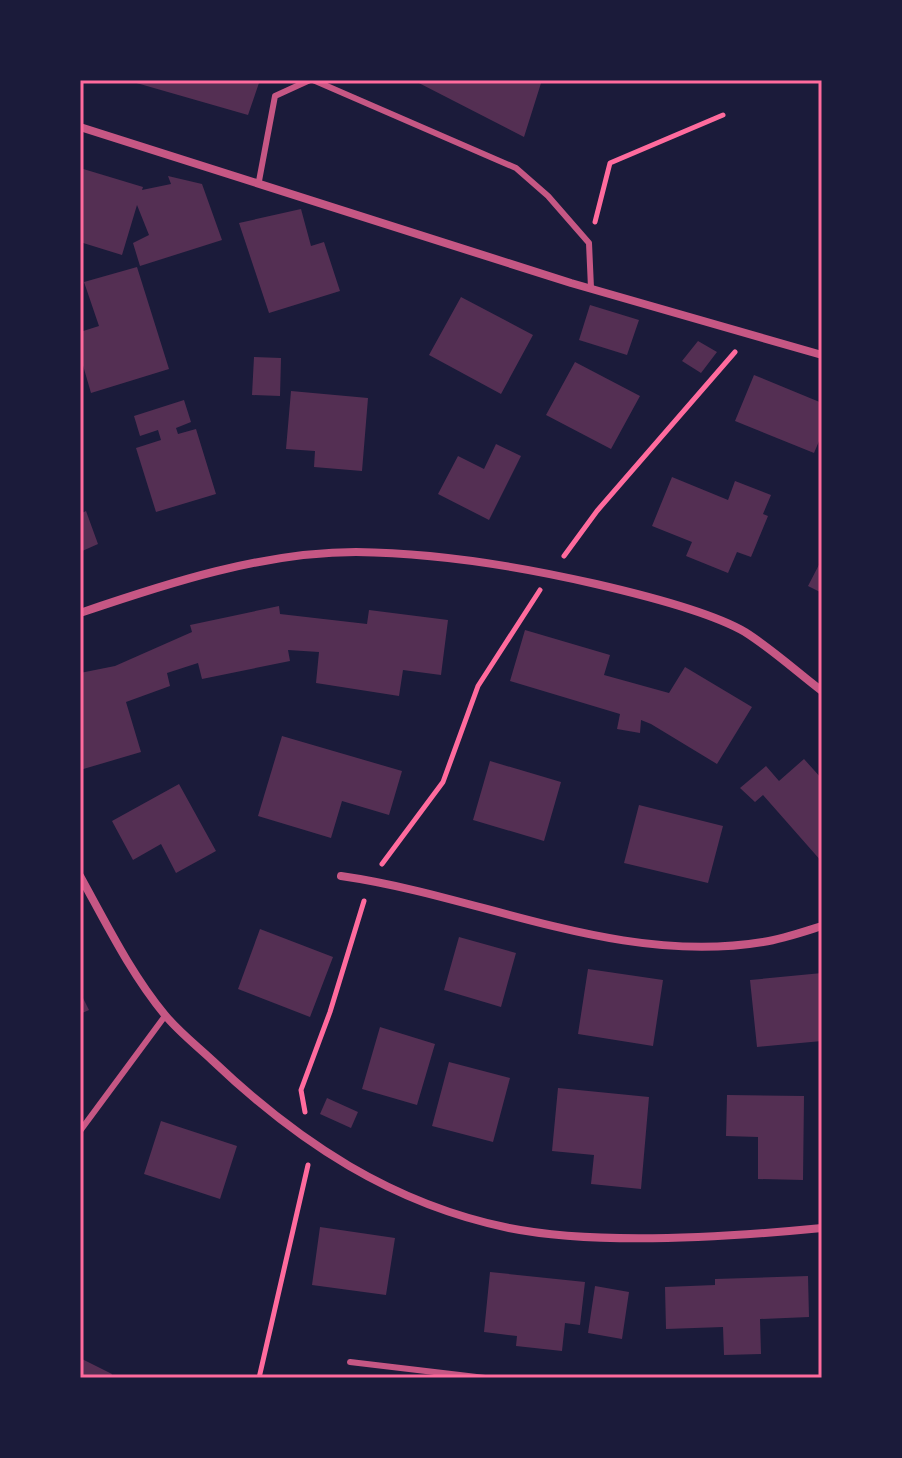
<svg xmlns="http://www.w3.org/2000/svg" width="902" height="1458" font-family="Cabin,sans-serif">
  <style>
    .building { fill: #542f53 }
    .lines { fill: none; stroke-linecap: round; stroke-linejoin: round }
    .path { stroke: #ff6b9d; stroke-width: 5 }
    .service { stroke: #c65784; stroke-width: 6 }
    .minor { stroke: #c65784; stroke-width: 8 }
    .neatline { fill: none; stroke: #ff6b9d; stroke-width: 3 }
  </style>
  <rect width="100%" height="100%" fill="#1b1b3a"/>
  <path class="building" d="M126,80H260L248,115Z
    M413,80H542L524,137Z
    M80,168L143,187L142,190L171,184L168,176L202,184L222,240L140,266L133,243L149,235L137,205L122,255L80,242Z
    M301,209L311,246L324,242L340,291L269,313L239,223Z
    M137,267L169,369L91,393L80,355V332L99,326L84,282Z
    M461,297L533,335L501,394L429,355Z
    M590,305L639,320L627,355L579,340Z
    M698,341L717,352L701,373L682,361Z
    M254,357L281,358L280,396L252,395Z
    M575,362L640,396L611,449L546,415Z
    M754,375L822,403V434L814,453L735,421Z
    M291,391L368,398L362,471L314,467L315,451L286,449Z
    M184,400L191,422L176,428L178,434L196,429L216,494L156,512L136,448L161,440L158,430L140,436L134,416Z
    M496,444L521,456L489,520L438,494L458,456L484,469Z
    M672,477L728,500L735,481L771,495L763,514L768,516L751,557L737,552L728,573L686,556L692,542L652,526Z
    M86,511L98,544L80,552V514Z
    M822,559V593L808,586Z
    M279,606L280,614L367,624L369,610L448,620L441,675L403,670L399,696L316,683L319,652L288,650L290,661L202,679L198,663L167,673L170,686L126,702L141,752L80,770V673L115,666L192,632L190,625Z
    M525,630L610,655L604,675L669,693L685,667L752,707L717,764L651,724L641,720L640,733L617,729L620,714L510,681Z
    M282,736L402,771L389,815L342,801L331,838L258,816Z
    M804,759L822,779V862L763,795L755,802L740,788L766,766L779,781Z
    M490,761L561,782L544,841L473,820Z
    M179,784L216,851L176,873L161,844L133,860L112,821Z
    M639,805L723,826L708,883L624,863Z
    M260,929L333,957L310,1017L238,989Z
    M459,937L516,953L501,1007L444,990Z
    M588,969L663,980L653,1046L578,1034Z
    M822,973V1041L757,1047L750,980Z
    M80,992L89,1010L80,1014Z
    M380,1027L435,1044L417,1105L362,1089Z
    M449,1062L510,1078L493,1142L432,1126Z
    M558,1088L649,1097L641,1189L591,1184L594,1155L552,1151Z
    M727,1095L804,1096L803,1180L758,1179V1137L726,1136Z
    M327,1098L358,1112L351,1128L320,1114Z
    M161,1121L237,1146L220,1199L144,1174Z
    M320,1227L395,1238L386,1295L312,1285Z
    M490,1272L585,1282L580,1325L565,1323L562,1351L516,1346L517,1336L484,1332Z
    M808,1276L809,1317L760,1319L761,1354L724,1355L723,1327L666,1329L665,1287L715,1285V1279Z
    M595,1286L629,1292L622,1339L588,1333Z
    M82,1359L112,1374L110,1378H80Z"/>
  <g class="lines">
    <path class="path" d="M595,222L610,163L723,115
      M564,556L597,511L735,352
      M382,864L443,782L478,686L540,590
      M305,1112L301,1090L330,1012L364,901
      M259,1378L308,1165"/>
    <path class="service" d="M313,80L516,168L548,196L589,243L591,288
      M259,181L275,96L310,80
      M80,1131L165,1016
      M350,1362L485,1378"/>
    <path class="minor" d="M80,127L571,283L822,355
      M80,613C168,583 263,552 356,552C437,553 518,566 596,584C635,593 711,612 745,632C772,649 797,672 822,691
      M80,876C106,923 131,974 165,1015C179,1032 197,1046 213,1061C298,1142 392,1204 509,1228C599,1246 730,1237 822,1228
      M341,876C481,896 619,966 763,942C783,939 803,932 822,926"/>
  </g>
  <rect width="902" height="1458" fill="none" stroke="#1b1b3a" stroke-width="164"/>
  <rect x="82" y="82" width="738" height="1294" class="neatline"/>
</svg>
